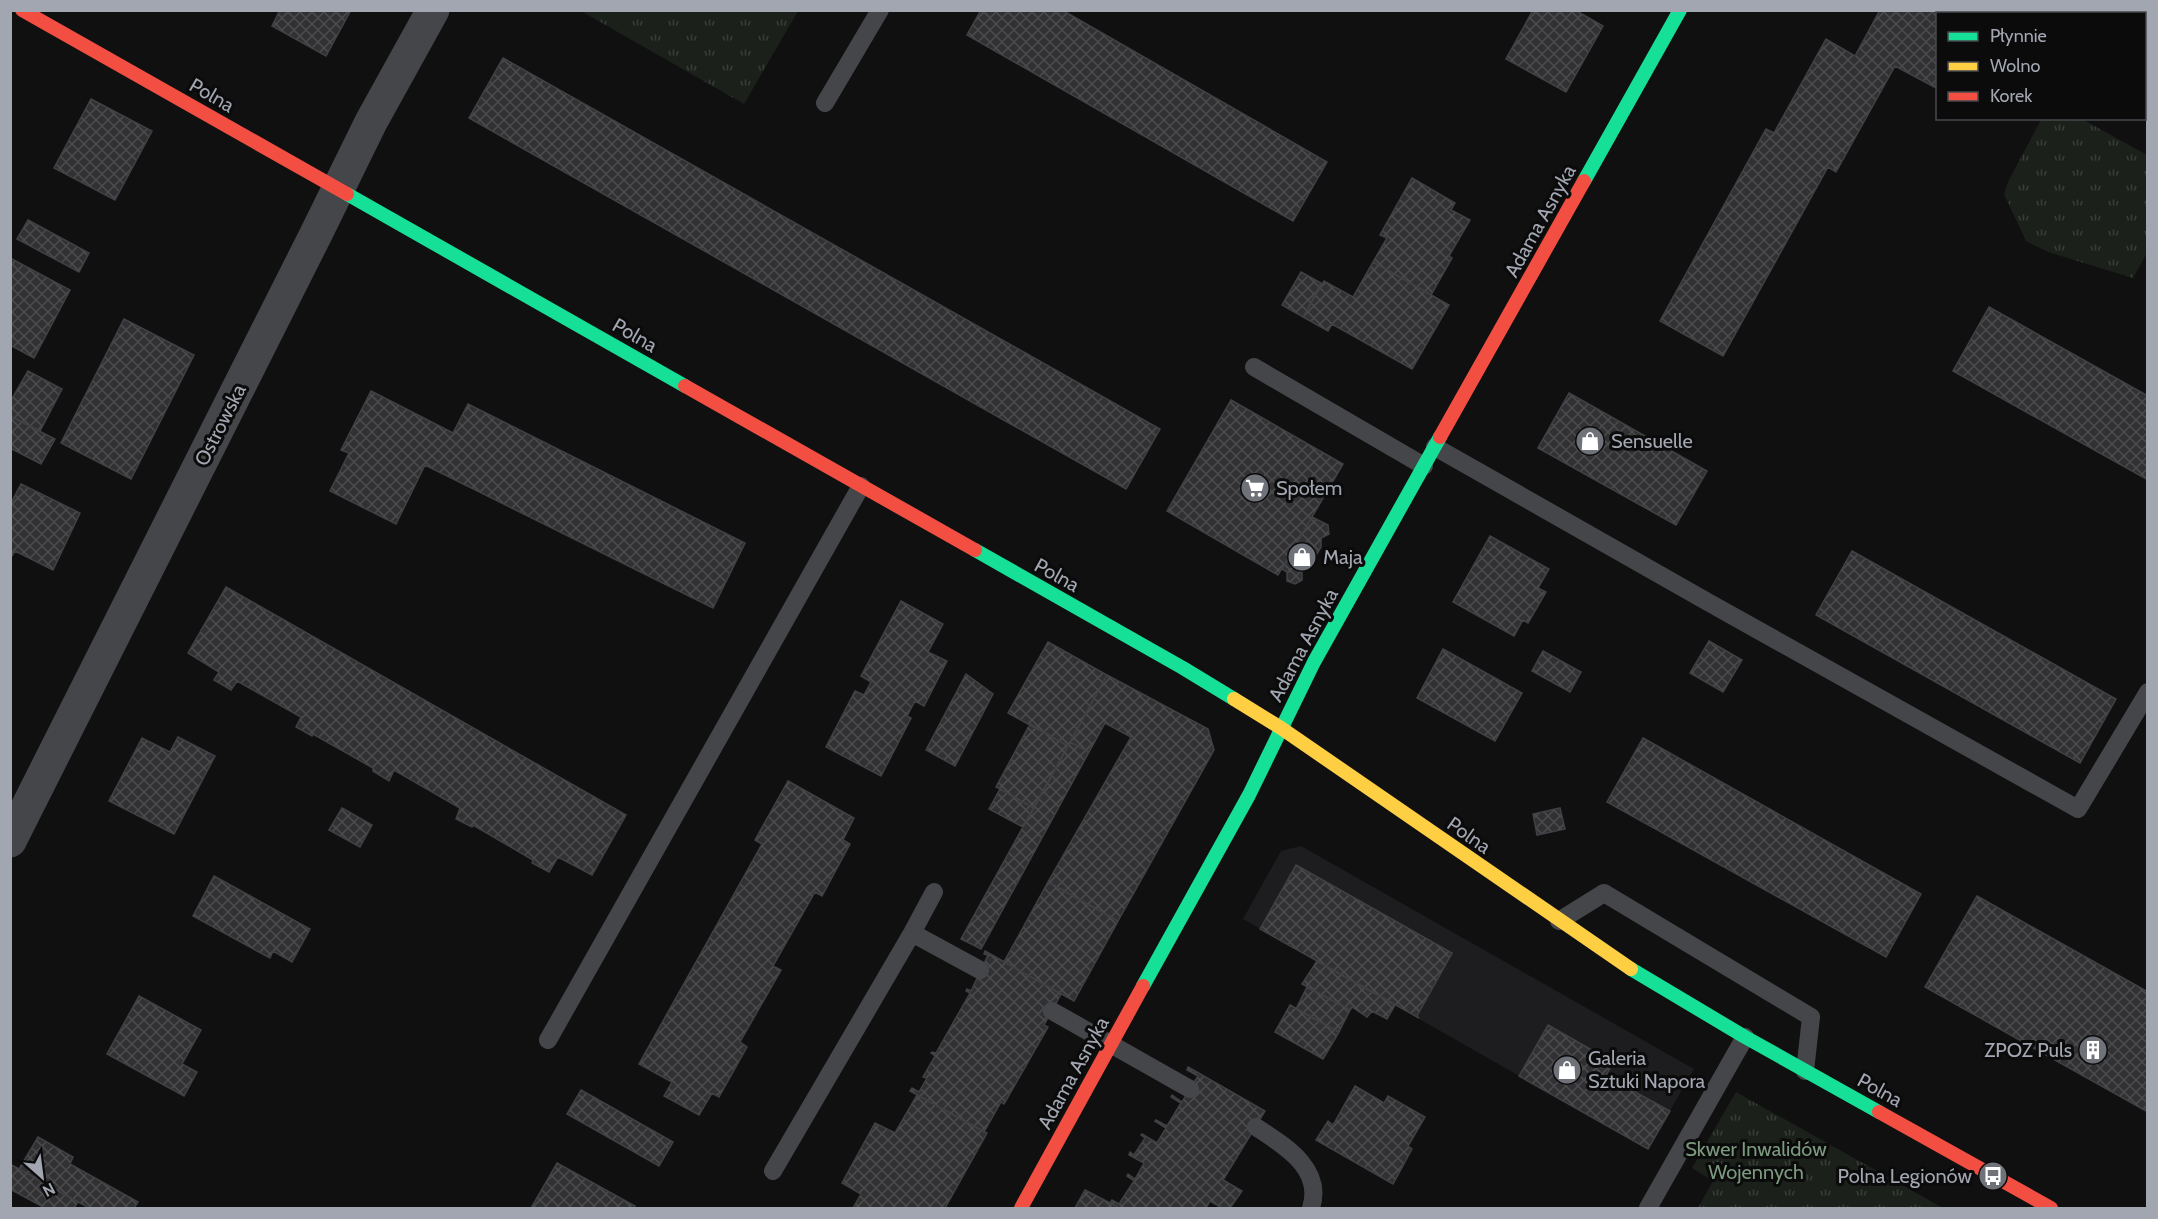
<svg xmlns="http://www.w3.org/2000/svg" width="2158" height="1219" font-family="Cabin,sans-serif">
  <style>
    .built { fill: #1d1d1f }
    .park { fill: url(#park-tufts) }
    .building { fill: url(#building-cross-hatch); stroke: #404144; stroke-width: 1.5 }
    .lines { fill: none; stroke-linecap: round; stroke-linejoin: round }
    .lane { stroke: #454649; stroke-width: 18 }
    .street { stroke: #454649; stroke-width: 33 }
    .fast { stroke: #16e098; stroke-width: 14 }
    .slow { stroke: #ffcf43; stroke-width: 14 }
    .jam { stroke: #f24e42; stroke-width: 14 }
    .labels { text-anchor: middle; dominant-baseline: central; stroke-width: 6; stroke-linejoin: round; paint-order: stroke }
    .street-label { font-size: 20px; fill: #a2a6b1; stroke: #0b0b0c }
    .poi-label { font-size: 20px; fill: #a2a6b1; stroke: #0b0b0c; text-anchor: start }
    .park-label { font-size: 20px; fill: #7b9a7e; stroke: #0b0b0c }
  </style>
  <defs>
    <pattern id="park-tufts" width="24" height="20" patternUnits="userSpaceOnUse" patternTransform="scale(1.5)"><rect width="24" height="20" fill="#1b201b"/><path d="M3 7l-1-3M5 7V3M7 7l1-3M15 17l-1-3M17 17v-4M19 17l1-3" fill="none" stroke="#393d3a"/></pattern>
    <pattern id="building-cross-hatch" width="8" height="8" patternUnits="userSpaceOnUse" patternTransform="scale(1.5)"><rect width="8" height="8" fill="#313133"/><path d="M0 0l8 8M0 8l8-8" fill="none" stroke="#4c4c4e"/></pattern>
  </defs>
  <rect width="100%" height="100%" fill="#101011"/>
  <path class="built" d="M1301,846L1694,1069L1648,1149L1243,919L1281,851Z"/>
  <path class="park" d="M581,11H798L744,104Z
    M2042,118L2082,119L2147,155V253L2133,278L2048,252L2026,241L2004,194L2008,182Z
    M1736,1092L1943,1208H1698L1713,1181L1692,1168Z"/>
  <path class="building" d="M280,10H351L326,56L272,26Z
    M981,10H1062L1327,162L1293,221L967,35Z
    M1533,10H1575L1603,26L1566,92L1506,59Z
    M1880,10H1955L1954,14H1938V89L1895,66L1836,172L1828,167L1723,356L1660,321L1766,129L1774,133L1826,39L1855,56Z
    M2144,26L2148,28V109L2144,107Z
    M503,58L1160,429L1126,489L469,118Z
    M91,99L152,131L115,200L54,168Z
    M1412,178L1455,203L1451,210L1470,220L1449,256L1452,258L1431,295L1373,262L1387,238L1380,235Z
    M28,220L89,253L79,272L17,239Z
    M10,258L70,290L34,358L10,345Z
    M1373,262L1449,305L1412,369L1332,324L1328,331L1303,317L1324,281L1353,297Z
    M1301,272L1321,283L1303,317L1282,305Z
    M1989,307L2148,396V480L1953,371Z
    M124,319L194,355L131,479L61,443Z
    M28,371L62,389L40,431L10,416V402Z
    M371,391L453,433L468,404L745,543L713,608L425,465L396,524L330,491L349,453L341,450Z
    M1569,393L1707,471L1676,525L1538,448Z
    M1231,400L1343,464L1278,575L1167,511Z
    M10,416L55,439L41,464L10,448Z
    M21,484L80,513L53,570L15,551L10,559V505Z
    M1312,517L1328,525L1329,534L1321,538V547L1309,567L1302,571V580L1295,584L1287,581V572L1282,569Z
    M1490,536L1549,569L1538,588L1546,592L1528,623L1523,620L1514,636L1453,602Z
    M1852,551L2116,699L2080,763L1816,615Z
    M226,587L626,815L592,875L558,857L549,872L532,863L533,860L473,825L472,827L456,819L460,808L394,770L389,781L373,771V768L313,734L312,736L296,727L301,717L237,681L231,690L214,680L219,672L188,653Z
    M901,601L943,624L928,652L947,661L924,706L915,701L907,716L911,718L881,776L826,747L855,691L864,695L871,682L861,676Z
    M1709,641L1742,660L1723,692L1690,673Z
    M1048,642L1107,675L1068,746L1008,713Z
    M1443,649L1522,693L1495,741L1417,698Z
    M1543,651L1581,672L1570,692L1532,671Z
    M966,674L993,694L955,766L926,750Z
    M1107,675L1208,729L1214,750L1118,921L1048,882L1131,737L1105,723L1089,752L1070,742Z
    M1030,724L1068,746L1034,808L996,787Z
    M178,737L215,756L174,834L109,801L142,738L170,752Z
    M1643,738L1921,894L1886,957L1607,802Z
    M1070,742L1089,752L981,949L961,939Z
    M788,781L854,818L843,840L850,844L822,896L815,892L773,966L781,970L740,1042L747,1047L719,1097L712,1093L699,1115L664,1096L672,1082L639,1064L762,844L755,840Z
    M1000,789L1034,808L1023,827L989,809Z
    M342,808L372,825L360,847L329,830Z
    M1560,808L1565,829L1537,835L1533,814Z
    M1296,865L1452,953L1417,1016L1419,1018L1260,929Z
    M214,876L310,929L292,962L273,951L270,958L193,916Z
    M1048,882L1118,921L1074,1001L1004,962Z
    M1977,896L2148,992L2146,1111L1925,987Z
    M985,951L1061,994L1044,1025L1048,1027L1004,1104L1001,1102L984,1132L910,1091L912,1088L919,1092L927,1078L923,1077L935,1056L931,1053L932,1052L936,1053L970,993L966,991L967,989L971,991L988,955L984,954Z
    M1317,961L1395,1005L1387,1019L1372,1011L1367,1017L1352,1007L1350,1010L1302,984Z
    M1307,987L1350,1010L1339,1032L1296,1009Z
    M139,996L201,1030L182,1064L197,1072L184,1096L107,1054Z
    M1290,1005L1339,1032L1323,1059L1275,1032Z
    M1548,1025L1613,1062L1606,1076L1670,1111L1648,1149L1519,1076Z
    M1188,1067L1265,1111L1223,1180L1242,1191L1230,1208H1222L1210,1201L1206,1208H1120L1110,1203L1112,1200L1119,1204L1134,1181L1127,1176L1128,1174L1135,1179L1144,1163L1129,1155L1130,1152L1134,1155L1145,1138L1141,1135L1142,1134L1157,1143L1166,1128L1155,1121L1156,1120L1167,1126L1181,1103L1171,1097L1172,1095L1182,1102L1198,1076L1187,1070Z
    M1355,1086L1384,1103L1388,1096L1425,1117L1408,1146L1412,1149L1393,1184L1316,1140L1328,1121L1333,1125Z
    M581,1090L673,1142L659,1166L567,1114Z
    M917,1095L987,1133L945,1208H853L861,1194L842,1183L875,1123L895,1133Z
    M38,1137L73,1157L70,1164L138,1202L134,1208H89L19,1169Z
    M557,1163L635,1206L634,1208H531Z
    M10,1164L78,1202L74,1208H45L10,1189Z
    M1085,1190L1110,1203L1120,1208H1075Z"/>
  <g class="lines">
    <path class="lane" d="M825,103L880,10
      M1254,367L1424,466
      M1435,447L1706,601L2078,809L2148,692
      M1559,921L1604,893L1811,1017L1805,1071
      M912,933L980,970
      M1052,1011L1190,1089
      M548,1040L861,486
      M1256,1127C1283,1145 1324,1168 1311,1208
      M773,1171L912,933L934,892
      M1648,1208L1745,1037"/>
    <path class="street" d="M10,841L316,234L371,122L433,10"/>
    <path class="fast" d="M1584,181L1680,10
      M347,194L685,386
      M975,550L1183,668L1234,699
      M1631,969L1745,1037L1879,1112
      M1143,986L1249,795L1314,662L1440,437"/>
    <path class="slow" d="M1234,699L1281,728L1631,969"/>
    <path class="jam" d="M22,10L347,194
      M685,386L975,550
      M1440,437L1584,181
      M1879,1112L2051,1208
      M1021,1208L1143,986"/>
  </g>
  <defs>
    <g id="shop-disc" transform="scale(1.5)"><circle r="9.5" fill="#6f7279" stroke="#0b0b0c"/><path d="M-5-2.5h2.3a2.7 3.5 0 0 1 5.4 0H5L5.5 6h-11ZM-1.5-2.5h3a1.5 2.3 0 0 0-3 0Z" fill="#fff"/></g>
    <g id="supermarket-disc" transform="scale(1.5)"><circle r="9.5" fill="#6f7279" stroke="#0b0b0c"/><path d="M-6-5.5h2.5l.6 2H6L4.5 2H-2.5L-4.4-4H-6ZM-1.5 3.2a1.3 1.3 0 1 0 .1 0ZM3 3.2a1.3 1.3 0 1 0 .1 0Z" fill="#fff"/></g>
    <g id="building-disc" transform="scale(1.5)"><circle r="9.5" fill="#6f7279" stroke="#0b0b0c"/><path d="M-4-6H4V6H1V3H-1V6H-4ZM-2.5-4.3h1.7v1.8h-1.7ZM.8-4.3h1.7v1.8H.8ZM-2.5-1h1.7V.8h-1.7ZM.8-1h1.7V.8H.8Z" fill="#fff"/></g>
    <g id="bus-disc" transform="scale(1.5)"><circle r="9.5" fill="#6f7279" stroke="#0b0b0c"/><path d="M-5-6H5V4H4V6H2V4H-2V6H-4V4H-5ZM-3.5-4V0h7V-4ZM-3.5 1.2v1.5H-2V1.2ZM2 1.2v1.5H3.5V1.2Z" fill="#fff"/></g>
  </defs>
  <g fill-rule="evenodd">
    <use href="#shop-disc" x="1590" y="441"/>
    <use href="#supermarket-disc" x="1255" y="488"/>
    <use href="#shop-disc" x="1302" y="557"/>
    <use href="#building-disc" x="2093" y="1050"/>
    <use href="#shop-disc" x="1567" y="1070"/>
    <use href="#bus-disc" x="1993" y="1176"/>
  </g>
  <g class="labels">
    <g class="street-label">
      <text transform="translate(212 95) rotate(30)">Polna</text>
      <text transform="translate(1540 221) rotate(-61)">Adama Asnyka</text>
      <text transform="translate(635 335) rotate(30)">Polna</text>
      <text transform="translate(220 425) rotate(-63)">Ostrowska</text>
      <text transform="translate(1057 575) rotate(29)">Polna</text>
      <text transform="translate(1303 645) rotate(-62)">Adama Asnyka</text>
      <text transform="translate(1469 835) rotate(35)">Polna</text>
      <text transform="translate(1073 1073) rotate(-61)">Adama Asnyka</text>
      <text transform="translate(1880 1090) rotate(29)">Polna</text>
    </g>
    <g class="poi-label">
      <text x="1611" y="441">Sensuelle</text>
      <text x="1276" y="488">Społem</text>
      <text x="1323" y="557">Maja</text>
      <text x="2072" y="1050" text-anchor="end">ZPOZ Puls</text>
      <text x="1588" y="1058">Galeria<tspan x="1588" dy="23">Sztuki Napora</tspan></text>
      <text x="1972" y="1176" text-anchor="end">Polna Legionów</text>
    </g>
    <g class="park-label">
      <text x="1756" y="1149">Skwer Inwalidów<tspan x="1756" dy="23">Wojennych</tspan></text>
    </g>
  </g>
  <rect width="2158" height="1219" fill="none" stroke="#a2a6b1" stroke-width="24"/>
  <rect x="1936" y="12" width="210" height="108" fill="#0b0b0c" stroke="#47494e" stroke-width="1.5"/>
  <rect x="1948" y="32" width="30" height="9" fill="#16e098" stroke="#47494e" stroke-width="1.5"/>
  <text x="1990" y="42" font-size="18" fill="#a2a6b1">Płynnie</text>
  <rect x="1948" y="62" width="30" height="9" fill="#ffcf43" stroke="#47494e" stroke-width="1.5"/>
  <text x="1990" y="72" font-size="18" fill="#a2a6b1">Wolno</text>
  <rect x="1948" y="92" width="30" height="9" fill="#f24e42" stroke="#47494e" stroke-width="1.5"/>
  <text x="1990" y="102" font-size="18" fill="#a2a6b1">Korek</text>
  <g transform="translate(42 1177) rotate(152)" stroke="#0b0b0c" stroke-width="4.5" paint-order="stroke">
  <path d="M0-4.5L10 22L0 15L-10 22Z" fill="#a2a6b1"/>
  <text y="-9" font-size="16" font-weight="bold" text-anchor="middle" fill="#a2a6b1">N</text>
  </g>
</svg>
